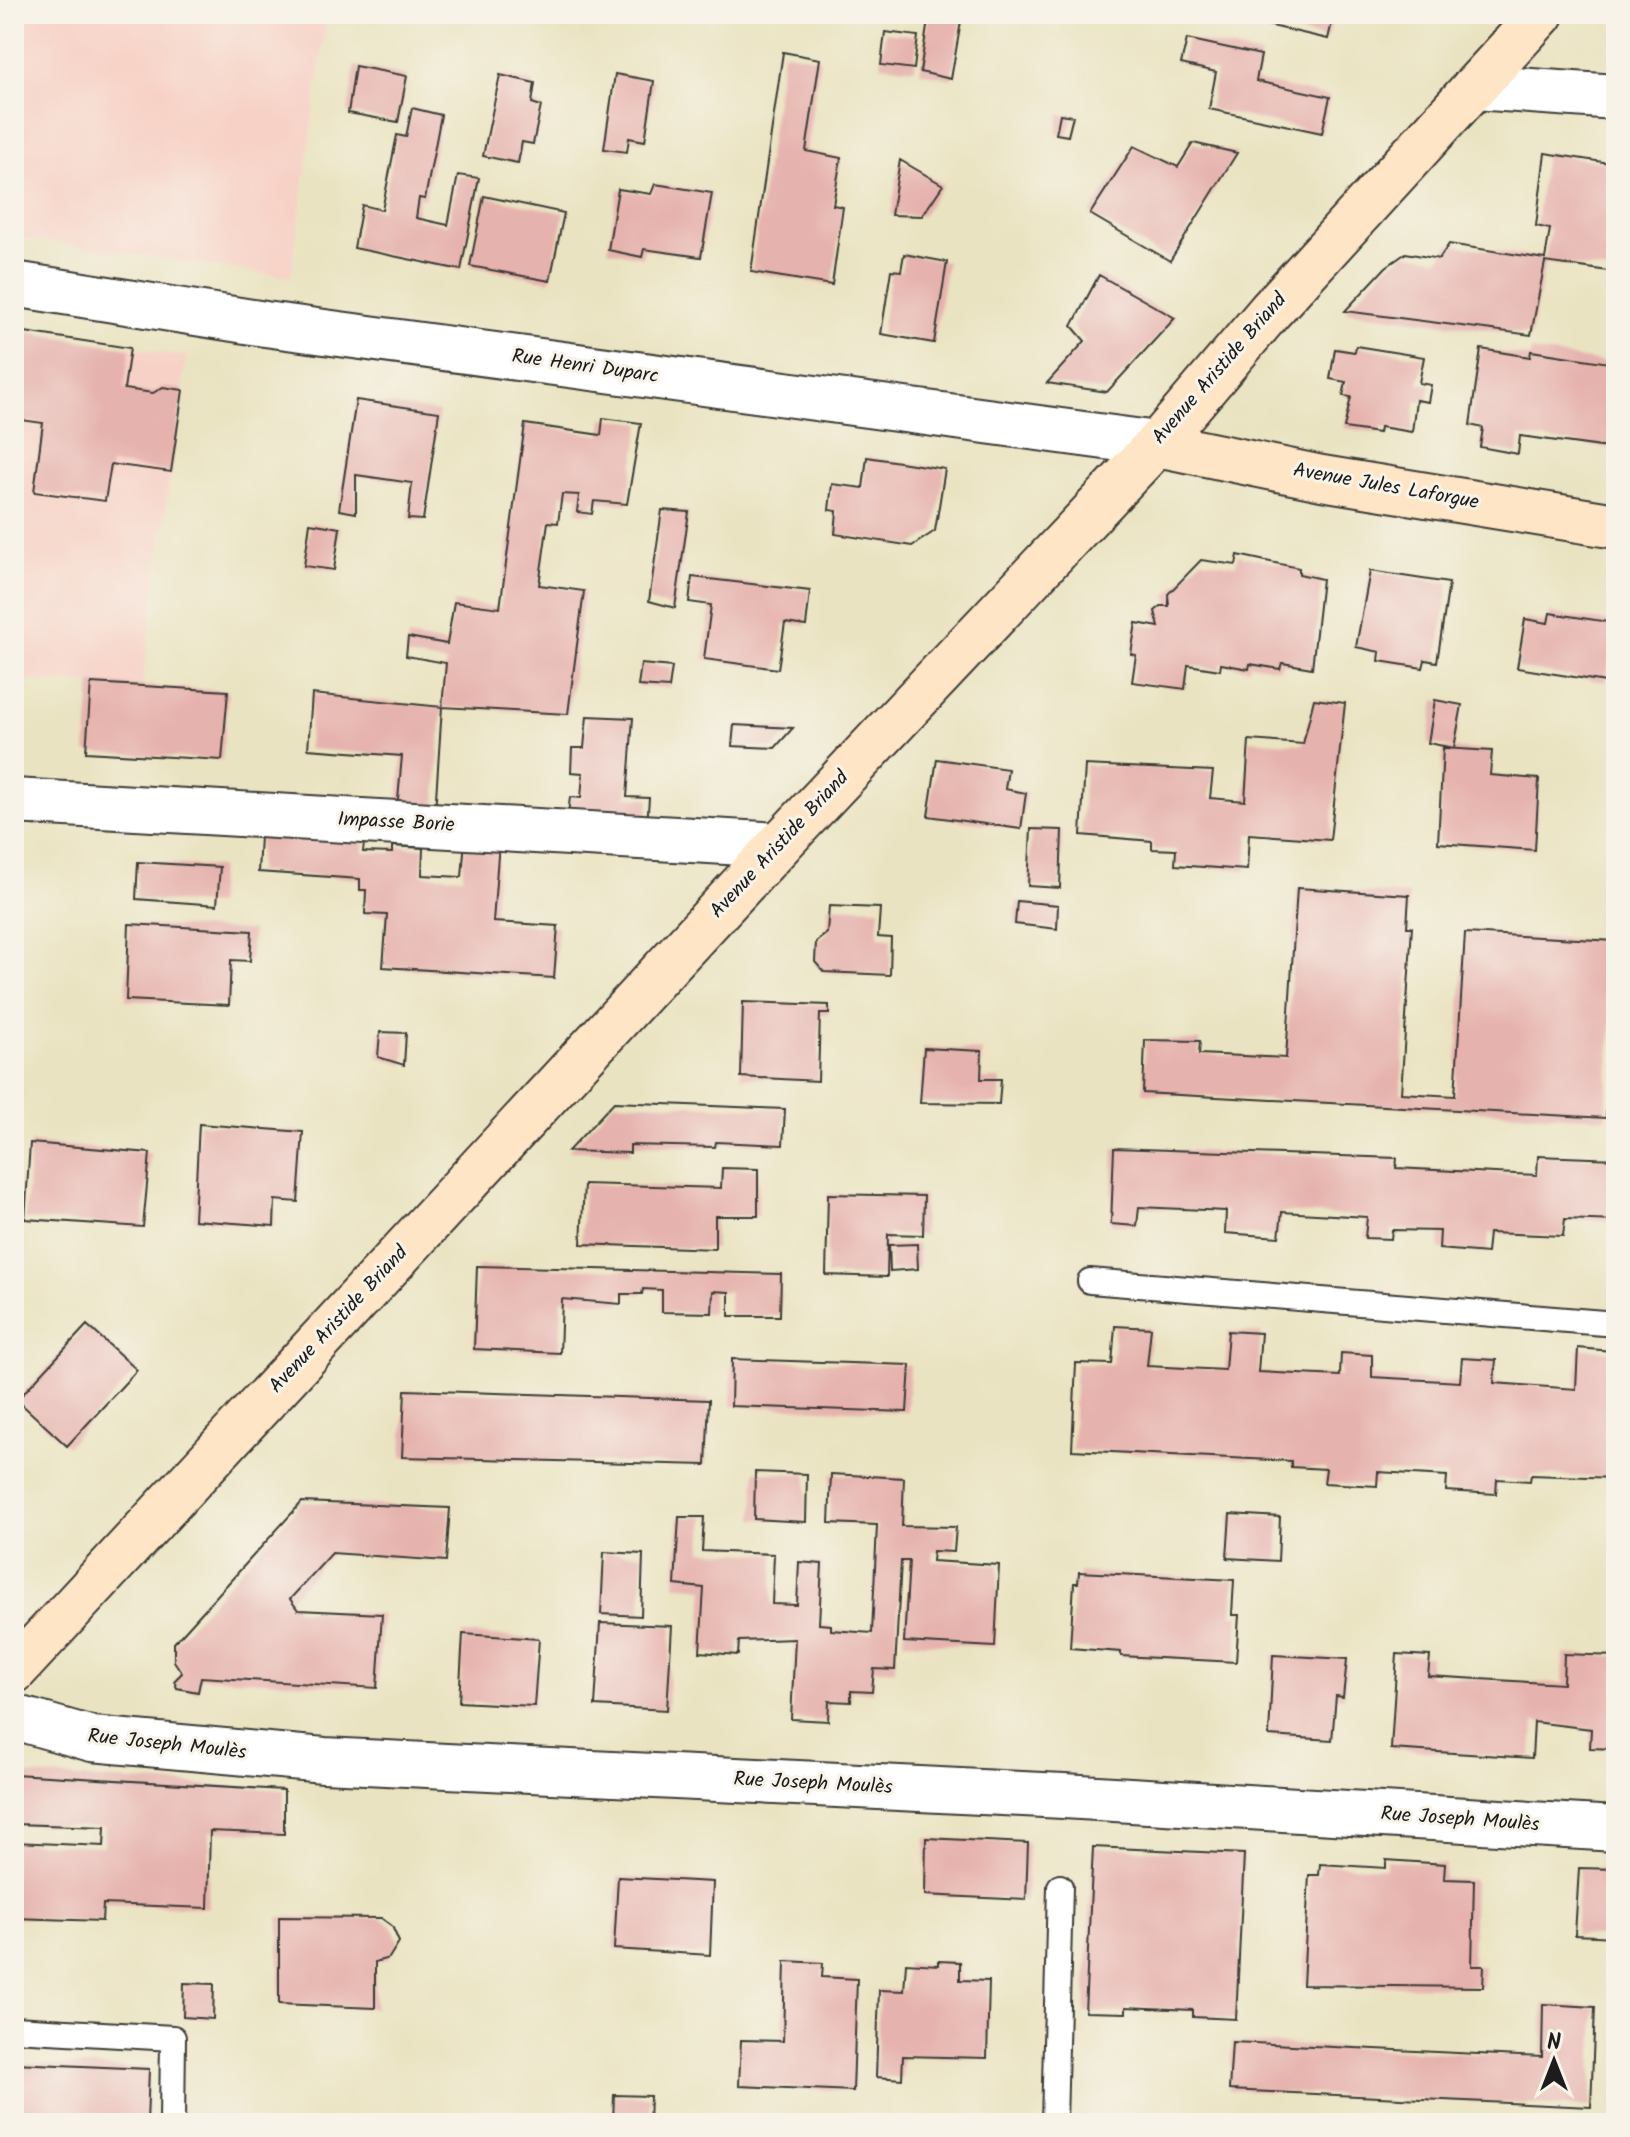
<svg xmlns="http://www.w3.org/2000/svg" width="1630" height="2137" font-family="Kalam,sans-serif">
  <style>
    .built { fill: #f7d1c6 }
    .building { fill: #e6b2ad }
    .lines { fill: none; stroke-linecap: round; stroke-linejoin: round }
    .lane-casing { stroke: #3b3a35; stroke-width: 28 }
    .street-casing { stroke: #3b3a35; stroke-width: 48 }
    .secondary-casing { stroke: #3b3a35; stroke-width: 48 }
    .lane { stroke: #fff; stroke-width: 24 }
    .street { stroke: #fff; stroke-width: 44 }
    .secondary { stroke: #fee5c5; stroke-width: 44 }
    .labels { text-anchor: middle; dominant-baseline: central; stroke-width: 6; stroke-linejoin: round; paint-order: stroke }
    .street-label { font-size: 20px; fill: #1c1c1c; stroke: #f7f3e8 }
  </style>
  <rect width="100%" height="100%" fill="#f7f3e8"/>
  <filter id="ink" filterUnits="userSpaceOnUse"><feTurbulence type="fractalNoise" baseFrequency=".0125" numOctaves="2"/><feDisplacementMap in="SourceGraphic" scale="16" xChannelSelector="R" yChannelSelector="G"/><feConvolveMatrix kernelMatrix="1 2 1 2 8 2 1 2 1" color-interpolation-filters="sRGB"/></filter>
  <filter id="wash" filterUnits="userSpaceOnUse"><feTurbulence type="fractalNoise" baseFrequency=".006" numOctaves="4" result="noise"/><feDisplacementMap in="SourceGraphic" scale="32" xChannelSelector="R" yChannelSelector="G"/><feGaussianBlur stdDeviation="1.8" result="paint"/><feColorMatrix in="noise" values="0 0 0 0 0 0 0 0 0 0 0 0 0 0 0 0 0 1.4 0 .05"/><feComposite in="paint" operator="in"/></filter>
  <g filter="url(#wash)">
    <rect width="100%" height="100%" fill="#eae3c1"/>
    <path class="built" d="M14,14H327L291,277L14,237Z
      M14,331L186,356L142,686L14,679Z"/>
    <g id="blocks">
      <path class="building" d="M929,14L962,16L951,79L920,72Z
        M1242,14H1334L1328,39L1241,19Z
        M885,32L918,36L914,69L881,65Z
        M1187,39L1261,55L1256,81L1330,97L1322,133L1209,109L1216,72L1181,64Z
        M783,52L820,59L806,151L841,158L833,205L843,207L832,285L751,272Z
        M355,66L407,76L398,122L348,113Z
        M615,74L654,81L645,141L629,138L627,152L604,149Z
        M500,75L535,83L532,103L541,106L533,144L522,142L518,163L483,156Z
        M412,108L441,115L425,199L419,198L416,218L448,225L458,175L479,178L461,270L354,248L362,205L382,210L397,135L406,137Z
        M1060,114L1073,116L1068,136L1056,134Z
        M1193,143L1237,153L1170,261L1090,214L1134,146L1178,167Z
        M1545,153L1616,164V272L1545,262L1531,335L1345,311L1386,267L1406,253L1439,259L1449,244L1545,259L1550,229L1536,226Z
        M900,160L943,185L922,216L891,215Z
        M655,184L712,193L701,257L644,249L642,257L608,250L618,189L651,194Z
        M484,196L564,213L550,281L470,266Z
        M904,254L947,262L934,343L881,334L891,270L901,271Z
        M1099,275L1175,318L1107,392L1047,383L1085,341L1072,326Z
        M25,332L130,348L124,389L153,393L163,387L183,390L171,472L111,464L105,501L34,492L43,423L14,419V369L19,370Z
        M1356,346L1424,357L1419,383L1431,385L1428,402L1416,400L1412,432L1380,427L1379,433L1344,428L1351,397L1343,396L1346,382L1330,379L1335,349L1355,352Z
        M1481,349L1530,357L1531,351L1616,364V449L1520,436L1518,454L1480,447L1483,428L1470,425Z
        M356,400L439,412L423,520L408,519L412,483L356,475V513L339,510Z
        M603,418L641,423L627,504L594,501L592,514L577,512L579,495L562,494L558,523L548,522L539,585L584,591L568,714L442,707L435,813L397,810L402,756L308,749L312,694L442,707L446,663L406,656L408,637L447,644L454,602L500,608L525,424L601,435Z
        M867,457L945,469L935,531L912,546L835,534L837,511L829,510L832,484L863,488Z
        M662,510L689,512L675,608L649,601Z
        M310,523L340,528L334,570L304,566Z
        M1238,555L1299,568V574L1322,579L1312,668L1282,663L1280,669L1250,664L1249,669L1221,664L1220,670L1188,665L1185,689L1132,682L1136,655L1131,654L1136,623L1159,627L1155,611L1161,606H1169L1168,594L1201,560L1236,565Z
        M1370,571L1449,583L1437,662L1425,660L1423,668L1379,661L1380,652L1356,647Z
        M692,577L810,591L806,626L785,623L778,669L704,659L711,605L689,602Z
        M1550,613L1615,623L1606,682L1517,668L1525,619L1548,623Z
        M641,664L672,667L669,688L638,686Z
        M91,683L228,691L222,760L86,752Z
        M1314,699L1345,703L1330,840L1249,834L1247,870L1175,865L1176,850L1152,849V841L1081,835L1085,765L1213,771L1210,798L1245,801L1249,740L1303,744Z
        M1435,700L1462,705L1454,748L1428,743Z
        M587,716L633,718L627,797L649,798L647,825L568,815L570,797L581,798L583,773L571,772L572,748H584Z
        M734,725L793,728L775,748L732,746Z
        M1443,748L1492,751L1490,775L1539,779L1535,850L1438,843Z
        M937,759L1008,769L1005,789L1026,793L1021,829L928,816Z
        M1031,829L1062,830L1060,888L1028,886Z
        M260,836L364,843L363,852L392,853V846L423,848L422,875L462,877L465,839L499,842L493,922L558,926L554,978L383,967L387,915L365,914L366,890H360V879L258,872Z
        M138,862L220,867L217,905L136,899Z
        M1297,888L1409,895L1407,927H1412L1401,1093L1455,1096L1465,933L1616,941L1606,1118L1143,1093L1145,1040L1200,1041L1199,1054L1286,1058Z
        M1017,901L1058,905L1057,929L1015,924Z
        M829,906L880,908L878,937L891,938L890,975L824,972L815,962L816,942L827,933Z
        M129,924L252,931L250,961L231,960L229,1005L126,1000Z
        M743,1002L829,1005V1014H820L818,1081L741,1077Z
        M380,1032L406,1033L404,1065L378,1057Z
        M924,1048L982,1051L981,1079H1001L999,1104L920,1103Z
        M614,1102L785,1109L783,1145L716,1142L715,1147L630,1145V1153L568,1151Z
        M199,1124L303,1132L298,1202L275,1200L274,1226L194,1220Z
        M30,1143L150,1153L143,1227L25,1219Z
        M1114,1148L1397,1158L1396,1168L1537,1175L1538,1156L1616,1159V1221L1565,1219L1563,1236L1489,1233L1487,1253L1439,1249L1440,1231L1392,1230L1391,1239L1365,1238L1367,1217L1282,1212L1279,1237L1225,1233L1226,1211L1139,1207L1137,1226L1111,1224Z
        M722,1168L758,1169V1216H715V1249L581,1244L584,1184L721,1188Z
        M828,1194L924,1196L923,1235L888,1234L887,1277L826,1275Z
        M917,1244L918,1269L890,1271L889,1245Z
        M477,1266L781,1274L780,1316H729V1292L713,1291L712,1313L662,1312V1290L643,1289L642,1294H621V1304L562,1299L560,1353L474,1349Z
        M87,1325L137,1370L67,1446L17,1400Z
        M1115,1326L1151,1328L1147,1366L1225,1370L1228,1331L1261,1333L1258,1372L1340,1376L1341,1353L1372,1355V1377L1460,1382L1462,1358L1496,1360L1494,1383L1576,1389L1578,1348L1612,1351L1610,1391H1616V1478L1531,1475L1530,1481L1497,1479L1496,1494L1446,1491L1447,1476L1378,1472L1377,1486L1324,1483L1326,1469L1291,1467V1461L1072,1450L1076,1363L1112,1364Z
        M732,1359L910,1365L907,1412L731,1406Z
        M405,1390L709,1400L706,1465L402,1457Z
        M755,1472L807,1474L806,1522L754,1519Z
        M831,1474L904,1478L902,1526L956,1527L954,1552L933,1551L932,1561L999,1565L995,1647L904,1642L909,1561H901L895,1670L874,1669L872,1692L851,1691V1702L829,1701L828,1721L791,1719L795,1639L739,1641L738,1655L700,1652L704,1588L675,1585L679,1517H704L702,1551L774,1554L772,1604L797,1605L799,1562L822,1564L819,1624L831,1625V1630L872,1633L877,1525L829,1523Z
        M302,1502L450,1508L446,1561L332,1553L290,1599L298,1610L382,1614L377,1688L201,1677L198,1692L177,1688L174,1681L182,1673L174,1661V1643Z
        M1230,1514L1280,1517L1278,1561L1227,1558Z
        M604,1552L643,1554L641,1616L601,1614Z
        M1079,1572L1234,1580L1232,1615H1239L1236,1662L1121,1656V1652L1070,1648L1074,1583H1078Z
        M600,1623L672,1626L667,1710L595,1706Z
        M463,1634L539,1639L534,1706L459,1702Z
        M1397,1654L1430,1656L1428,1676L1563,1684L1564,1654L1616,1656V1749L1590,1748L1591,1729L1534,1722L1532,1758L1391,1749Z
        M1273,1655L1347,1659L1343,1697L1336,1696L1332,1740L1269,1736Z
        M14,1774L284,1790V1834L210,1831L208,1908L103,1904L102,1921L14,1918V1842L104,1846L105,1827L14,1824Z
        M926,1838L1028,1843L1026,1900L925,1895Z
        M1093,1847L1244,1854L1236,2019L1193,2017V2010L1126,2007V2013L1085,2012Z
        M1386,1860L1445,1864L1444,1879L1474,1880L1472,1966H1484L1483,1987L1303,1985L1309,1875H1319L1320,1864L1386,1868Z
        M1579,1868L1616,1869V1937L1575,1935Z
        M618,1877L713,1882L710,1955L614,1949Z
        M279,1917L381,1918L392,1926L399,1942L389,1958L375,1962V2008L279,2004Z
        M785,1961L823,1963L822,1977L857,1979L853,2091L739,2086L741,2040L783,2041Z
        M938,1961L960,1962V1980L989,1981L987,2058L903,2056L902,2079L876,2077L879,1990L904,1991L906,1963L938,1965Z
        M184,1983L214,1984L213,2019L183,2017Z
        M1543,2004L1595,2007L1591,2107L1229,2090L1232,2042L1542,2057Z
        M14,2063L149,2069L147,2123H14Z
        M614,2095L650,2096L649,2123H613Z"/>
    </g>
  </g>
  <g filter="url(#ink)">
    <use href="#blocks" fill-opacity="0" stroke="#3b3a35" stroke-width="2"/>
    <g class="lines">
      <g class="lane-casing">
        <path id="lane" d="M1090,1281L1616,1324
          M14,2029L173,2038L172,2123
          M1054,2123L1060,1887"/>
      </g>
      <g class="street-casing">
        <path id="street" d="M1474,87L1616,97
          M14,284L265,324L1157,444
          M14,801L779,845
          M14,1717L92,1739L324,1760L1064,1796L1616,1829"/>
      </g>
      <g class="secondary-casing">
        <path id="secondary" d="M1157,444L1322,478L1616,526
          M14,1671L779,845L1157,444L1270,311L1541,14"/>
      </g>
      <use href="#lane" class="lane"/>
      <use href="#street" class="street"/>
      <use href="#secondary" class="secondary"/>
    </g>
  </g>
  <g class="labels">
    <g class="street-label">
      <text transform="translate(585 367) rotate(8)">Rue Henri Duparc</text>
      <text transform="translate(1220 369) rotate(-49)">Avenue Aristide Briand</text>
      <text transform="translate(1386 487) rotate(10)">Avenue Jules Laforgue</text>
      <text transform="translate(396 823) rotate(3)">Impasse Borie</text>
      <text transform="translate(780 845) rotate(-47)">Avenue Aristide Briand</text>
      <text transform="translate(339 1320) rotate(-47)">Avenue Aristide Briand</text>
      <text transform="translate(167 1745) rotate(6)">Rue Joseph Moulès</text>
      <text transform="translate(813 1784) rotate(3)">Rue Joseph Moulès</text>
      <text transform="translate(1460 1820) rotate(4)">Rue Joseph Moulès</text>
    </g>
  </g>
  <rect width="1630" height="2137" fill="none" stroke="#f7f3e8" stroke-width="48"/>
  <g transform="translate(1554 2061)" stroke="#f7f3e8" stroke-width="6" paint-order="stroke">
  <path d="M0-6L14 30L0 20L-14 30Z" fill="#1c1c1c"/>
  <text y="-12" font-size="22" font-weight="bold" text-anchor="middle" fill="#1c1c1c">N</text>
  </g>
</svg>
